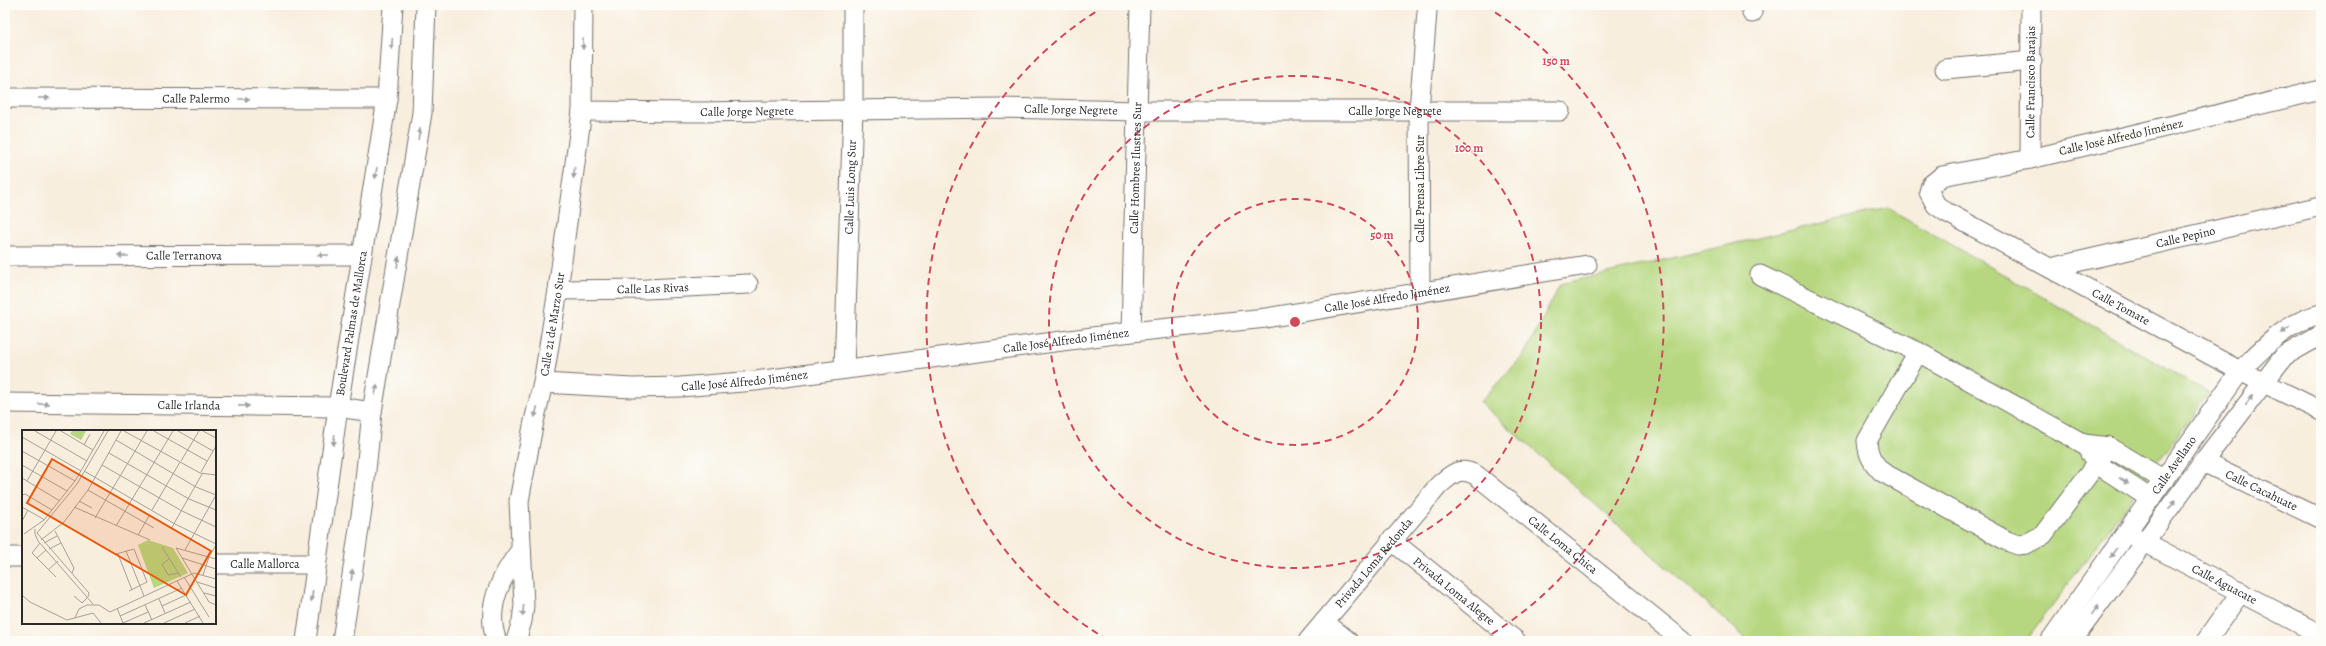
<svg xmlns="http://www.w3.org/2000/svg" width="2326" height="646" font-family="Alegreya,serif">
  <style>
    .green { fill: #b6d77f; stroke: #708155 }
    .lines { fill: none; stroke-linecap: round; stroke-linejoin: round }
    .street-casing { stroke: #736f6a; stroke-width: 21 }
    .street { stroke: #fff; stroke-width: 19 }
    .oneway { fill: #a0a0a0 }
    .ring { fill: none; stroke: #d1495b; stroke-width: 2; stroke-dasharray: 7 5 }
    .labels { text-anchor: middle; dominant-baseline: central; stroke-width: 3; stroke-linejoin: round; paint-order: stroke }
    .street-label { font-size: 12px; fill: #2b2b2b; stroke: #fdfcf7 }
    .inset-road { fill: none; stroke: #a6a096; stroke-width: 1 }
    .view { fill: #e8590c; fill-opacity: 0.15; stroke: #e8590c; stroke-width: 2 }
    .inset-edge { fill: none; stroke: #2b2b2b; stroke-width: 2 }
    .centre { fill: #d1495b; stroke: #fdfcf7; stroke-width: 2 }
    .ring-label { font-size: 12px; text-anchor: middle; font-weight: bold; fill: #d1495b; stroke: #fdfcf7; stroke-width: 3; stroke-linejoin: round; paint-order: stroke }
  </style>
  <rect width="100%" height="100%" fill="#fdfcf7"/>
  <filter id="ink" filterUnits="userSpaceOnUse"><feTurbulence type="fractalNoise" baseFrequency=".025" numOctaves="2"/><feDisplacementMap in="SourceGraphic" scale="8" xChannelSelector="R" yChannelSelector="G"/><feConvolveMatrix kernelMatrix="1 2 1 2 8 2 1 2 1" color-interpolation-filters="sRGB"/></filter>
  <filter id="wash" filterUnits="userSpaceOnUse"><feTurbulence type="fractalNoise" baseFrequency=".012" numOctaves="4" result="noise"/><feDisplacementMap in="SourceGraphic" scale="16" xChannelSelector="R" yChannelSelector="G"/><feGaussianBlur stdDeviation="0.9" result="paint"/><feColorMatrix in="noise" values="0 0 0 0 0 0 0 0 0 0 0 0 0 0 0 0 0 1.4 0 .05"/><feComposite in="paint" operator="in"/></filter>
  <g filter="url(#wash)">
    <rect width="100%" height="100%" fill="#f8eede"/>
    <path class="green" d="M1888,208L2209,393L2026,641H1749L1480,402L1524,355L1560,284Z"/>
  </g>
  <g filter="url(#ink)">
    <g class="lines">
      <g class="street-casing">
        <g id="street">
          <path d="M1752,5V13"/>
          <path d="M1945,69L2032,61"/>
          <path id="s1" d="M2321,90L2030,159L1942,176L1931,185L1929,192L1936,205L1946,212L2240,371L2321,411"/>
          <path id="s2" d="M5,98L387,99"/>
          <path id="s3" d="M582,111L698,112L999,108L1139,111H1560"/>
          <path id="s4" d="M2030,159L2031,5"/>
          <path id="s5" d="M5,256L362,255"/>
          <path id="s6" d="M2050,268L2321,206"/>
          <path d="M1760,275L1918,352L2084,444L2109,447L2164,480"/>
          <path id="s7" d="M558,290L646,289L748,284"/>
          <path d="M1420,293L1419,110L1427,12"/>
          <path id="s8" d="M1131,332L1140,5"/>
          <path d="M1918,352L1867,441C1868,455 1872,462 1882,472L2007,541L2018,545L2026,544L2043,535L2109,447"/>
          <path id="s9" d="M844,369L853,109V5"/>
          <path id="s10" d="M543,383L632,388L680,387L755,381L1131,332L1266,318L1587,265"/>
          <path id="s11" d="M5,403L338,407L372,412"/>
          <path d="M2090,454L2097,464L2151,499"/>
          <path id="s12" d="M2203,462L2321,519"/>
          <path id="s13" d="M2135,537L2321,635"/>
          <path id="s14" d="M1391,540L1516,641"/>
          <path d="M5,557H23"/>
          <path id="s15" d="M215,564H316"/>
          <path d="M1324,622L1348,641"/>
          <path id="s16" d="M306,641L338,407L387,99L393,5"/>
          <path d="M342,641L362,509L372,412L422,113L426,5"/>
          <path d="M497,641C484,609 502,574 521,550"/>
          <path id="s17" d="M516,641L522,621L524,605L519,501L533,426L543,383L558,290L582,111L583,5"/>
          <path id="s18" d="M1308,641L1439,485C1452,474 1459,466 1476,475L1683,641"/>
          <path id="s19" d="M2050,641L2240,371C2264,347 2287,322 2321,314"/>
          <path d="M2072,641L2203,462L2284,356L2321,335"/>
          <path d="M2206,641L2241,592"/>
        </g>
      </g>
      <use href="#street" class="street"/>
    </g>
    <defs><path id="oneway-solid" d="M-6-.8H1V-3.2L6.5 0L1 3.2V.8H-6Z"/></defs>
    <g class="oneway">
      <use href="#oneway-solid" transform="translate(392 44) rotate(93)"/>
      <use href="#oneway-solid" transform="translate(583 44) rotate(90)"/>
      <use href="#oneway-solid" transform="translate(44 98)"/>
      <use href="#oneway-solid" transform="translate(244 99)"/>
      <use href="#oneway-solid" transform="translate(419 134) rotate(-81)"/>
      <use href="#oneway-solid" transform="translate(376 173) rotate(99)"/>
      <use href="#oneway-solid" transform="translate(574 173) rotate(97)"/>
      <use href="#oneway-solid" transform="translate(323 255) rotate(180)"/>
      <use href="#oneway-solid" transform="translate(123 256) rotate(180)"/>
      <use href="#oneway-solid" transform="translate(398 262) rotate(-80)"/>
      <use href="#oneway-solid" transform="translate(2286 330) rotate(146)"/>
      <use href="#oneway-solid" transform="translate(376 390) rotate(-80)"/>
      <use href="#oneway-solid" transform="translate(2249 400) rotate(-53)"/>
      <use href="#oneway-solid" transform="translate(44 404) rotate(1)"/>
      <use href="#oneway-solid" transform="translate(244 406) rotate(1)"/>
      <use href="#oneway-solid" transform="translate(536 412) rotate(104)"/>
      <use href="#oneway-solid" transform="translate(334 440) rotate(98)"/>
      <use href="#oneway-solid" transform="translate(2124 481) rotate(33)"/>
      <use href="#oneway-solid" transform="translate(2172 505) rotate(-54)"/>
      <use href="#oneway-solid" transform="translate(2113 553) rotate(125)"/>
      <use href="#oneway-solid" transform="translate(352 575) rotate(-82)"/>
      <use href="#oneway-solid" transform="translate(312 596) rotate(97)"/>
      <use href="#oneway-solid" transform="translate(2095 610) rotate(-54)"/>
      <use href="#oneway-solid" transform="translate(523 611) rotate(96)"/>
    </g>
  </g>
  <g class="ring">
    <circle cx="1295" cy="322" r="123"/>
    <circle cx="1295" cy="322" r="246"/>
    <path d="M1108 640A369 369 0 0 1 1105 6M1485 6A369 369 0 0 1 1482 640"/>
  </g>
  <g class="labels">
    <g class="street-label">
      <text stroke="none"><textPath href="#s4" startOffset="77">Calle Francisco Barajas</textPath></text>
      <text stroke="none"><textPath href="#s2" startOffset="191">Calle Palermo</textPath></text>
      <text stroke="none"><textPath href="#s3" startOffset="489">Calle Jorge Negrete</textPath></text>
      <text stroke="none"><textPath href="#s3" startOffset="813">Calle Jorge Negrete</textPath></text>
      <text stroke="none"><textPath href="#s3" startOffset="165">Calle Jorge Negrete</textPath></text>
      <text transform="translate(2121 137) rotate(-13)">Calle José Alfredo Jiménez</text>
      <text stroke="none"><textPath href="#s8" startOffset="164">Calle Hombres Ilustres Sur</textPath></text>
      <text stroke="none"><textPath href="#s9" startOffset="182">Calle Luis Long Sur</textPath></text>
      <text transform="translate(1420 189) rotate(-90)">Calle Prensa Libre Sur</text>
      <text stroke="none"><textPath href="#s6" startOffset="139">Calle Pepino</textPath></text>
      <text stroke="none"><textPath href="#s5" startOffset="179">Calle Terranova</textPath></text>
      <text stroke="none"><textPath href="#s7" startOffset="95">Calle Las Rivas</textPath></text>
      <text stroke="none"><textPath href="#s10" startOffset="850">Calle José Alfredo Jiménez</textPath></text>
      <text stroke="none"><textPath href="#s1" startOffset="636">Calle Tomate</textPath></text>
      <text stroke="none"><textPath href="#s16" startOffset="321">Boulevard Palmas de Mallorca</textPath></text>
      <text stroke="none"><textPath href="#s17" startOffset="321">Calle 21 de Marzo Sur</textPath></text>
      <text stroke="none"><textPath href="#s10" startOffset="526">Calle José Alfredo Jiménez</textPath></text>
      <text stroke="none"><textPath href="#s10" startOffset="202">Calle José Alfredo Jiménez</textPath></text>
      <text stroke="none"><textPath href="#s11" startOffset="184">Calle Irlanda</textPath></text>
      <text stroke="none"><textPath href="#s19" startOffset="215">Calle Avellano</textPath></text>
      <text stroke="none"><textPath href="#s12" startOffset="65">Calle Cacahuate</textPath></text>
      <text stroke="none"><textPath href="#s18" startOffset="357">Calle Loma Chica</textPath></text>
      <text stroke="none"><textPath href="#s18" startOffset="102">Privada Loma Redonda</textPath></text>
      <text stroke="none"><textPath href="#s15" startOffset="50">Calle Mallorca</textPath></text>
      <text stroke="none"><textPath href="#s13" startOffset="101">Calle Aguacate</textPath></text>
      <text stroke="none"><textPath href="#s14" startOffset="81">Privada Loma Alegre</textPath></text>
    </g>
  </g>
  <g transform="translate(22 430)">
    <rect width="194" height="194" fill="#f8eede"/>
    <path d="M50,1H64L59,10L48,4ZM126,110L151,118L166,143L132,158L116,115Z" fill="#b6d77f"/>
    <path class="inset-road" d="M13,1L65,31M39,1L71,20M102,1L178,43L194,45M132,1L185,31M156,1L191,21M181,1L194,8M0,7L59,41M94,10L174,57L194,65M62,15L68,4M0,21L53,51M87,23L167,69L194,80M159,31L177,1M0,35L45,61M80,35L160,81L194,97M62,41L153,94L194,114M179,42L194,16M0,48L38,71M5,51L34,1M66,60L132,98M0,65L3,64L30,80M57,71L70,78M0,77L23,90M52,77L128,110M130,80L158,32M73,88L125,1M0,91L6,80M94,96L151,1M13,99V104L16,111L71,174M149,99L180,44M33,101L52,138L50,143M2,104L22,90L53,51L82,1M116,105L127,86M19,110L42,92L66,60L99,1M18,113L10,123L34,147M22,113L35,106M140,117L159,147M154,118L187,172L194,175M154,118L194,129M27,119L39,113M163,120L194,65M104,121L122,166M94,124L112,119L125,152L107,161M96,124L110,160M15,128L24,120M160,128L194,139M147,129L140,134L146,145L157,143M26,140L36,131M181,145L187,127L194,115M162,147L187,187M155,151L181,193M175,152L194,158M182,163L194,166M0,165L8,172L45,190L71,183L79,193M52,166L60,173L66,167M66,167L67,163L15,103L55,54L86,1M137,169L143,183M123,175L130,190M140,176L164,165M95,178L101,193M98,186L160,158M53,188L57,179L65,175H77L88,182L172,143L194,149M101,193L126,182M122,193L169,172M142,193L173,179M163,193L178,186"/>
    <path class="view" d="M30,29L189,121L164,165L5,73Z"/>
    <rect width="194" height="194" class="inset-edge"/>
  </g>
  <circle cx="1295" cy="322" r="6" class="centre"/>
  <g class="ring-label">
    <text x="1556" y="65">150 m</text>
    <text x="1469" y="152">100 m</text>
    <text x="1382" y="239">50 m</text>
  </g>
  <rect width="2326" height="646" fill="none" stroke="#fdfcf7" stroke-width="20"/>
</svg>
